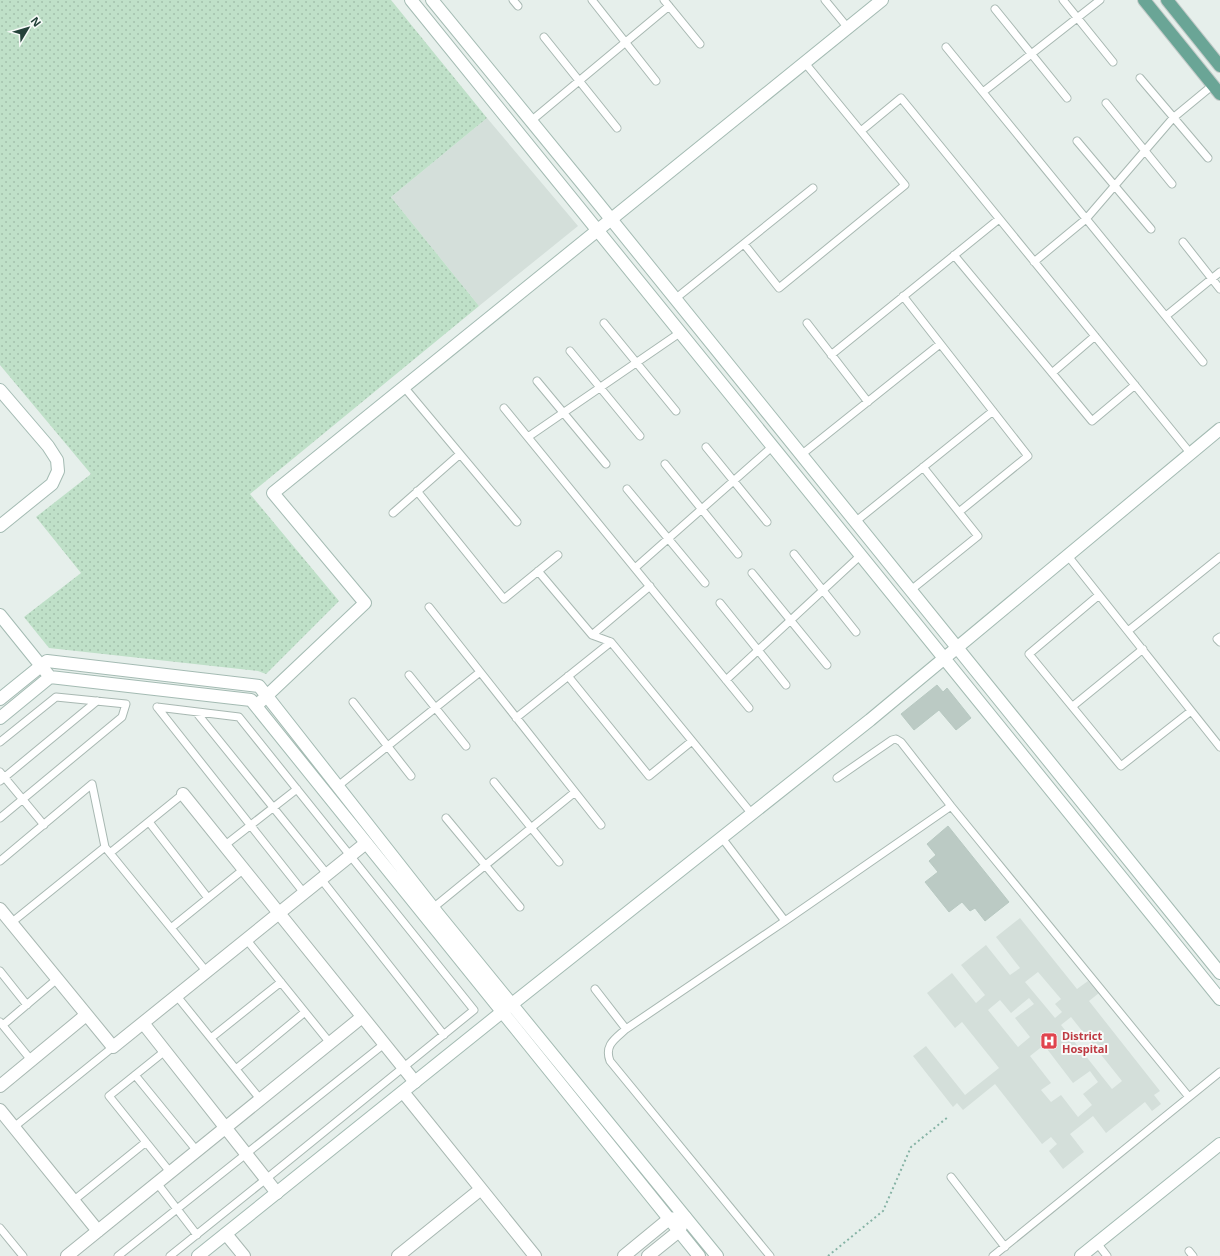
<svg xmlns="http://www.w3.org/2000/svg" width="1220" height="1256" font-family="'Noto Sans',sans-serif">
  <style>
    .built { fill: #d4dfda; fill-rule: evenodd }
    .grass { fill: url(#grass-dots) }
    .building { fill: #bbcac4; stroke: #b8c9c2 }
    .lines { fill: none; stroke-linecap: round; stroke-linejoin: round }
    .lane-casing { stroke: #a8b8b2; stroke-width: 9 }
    .street-casing { stroke: #a8b8b2; stroke-width: 14 }
    .secondary-casing { stroke: #a4bbb3; stroke-width: 14 }
    .primary-casing { stroke: #c2cac8; stroke-width: 14 }
    .path { stroke: #86b3a5; stroke-width: 2; stroke-dasharray: 2 3; stroke-linecap: butt }
    .lane { stroke: #fff; stroke-width: 7 }
    .street { stroke: #fff; stroke-width: 12 }
    .secondary { stroke: #fff; stroke-width: 12 }
    .primary { stroke: #6aa596; stroke-width: 12 }
    .labels { text-anchor: middle; dominant-baseline: central; stroke-width: 4; stroke-linejoin: round; paint-order: stroke }
    .health-label { font-size: 11px; font-weight: bold; fill: #be3a42; stroke: #f7fbf9; text-anchor: start }
  </style>
  <defs>
    <pattern id="grass-dots" width="8" height="8" patternUnits="userSpaceOnUse"><rect width="8" height="8" fill="#bfe0c8"/><path d="M2 2h.1M6 6h.1" fill="none" stroke="#a4c1ad" stroke-width="1.8" stroke-linecap="round"/></pattern>
  </defs>
  <rect width="100%" height="100%" fill="#e6efeb"/>
  <path class="built" d="M487,118L578,226L479,306L391,197Z
    M1020,918L1077,989L1088,981L1099,993L1089,1001L1160,1091L1154,1095L1161,1104L1152,1111L1145,1102L1106,1133L1093,1116L1070,1134L1084,1152L1063,1169L1049,1151L1057,1144L1051,1137L1042,1144L995,1084L963,1110L957,1103L953,1107L913,1056L926,1046L965,1095L999,1068L962,1022L955,1028L927,993L952,973L976,1003L985,995L961,965L986,945L1010,975L1020,968L996,937ZM1038,972L1061,999L1055,1004L1062,1012L1055,1018L1025,982ZM1029,998L1034,1004L1015,1018L1030,1037L1018,1047L988,1010L1000,1000L1011,1013ZM1071,1017L1122,1081L1112,1089L1061,1025ZM1044,1045L1073,1083L1090,1071L1098,1082L1083,1094L1092,1105L1078,1117L1061,1095L1051,1102L1041,1090L1051,1083L1030,1056Z"/>
  <path class="grass" d="M0,0H391L487,118L391,197L479,306L250,494L339,601L266,674L258,671L49,648L24,617L81,573L36,517L91,474L0,365Z"/>
  <path class="building" d="M937,685L943,692L947,688L971,718L956,730L939,710L914,730L901,714Z
    M948,826L1009,902L985,921L975,908L970,911L962,902L949,912L925,882L938,872L929,861L936,855L927,844Z"/>
  <g class="lines">
    <g class="lane-casing">
      <path id="lane" d="M513,0L518,6
        M592,0L656,81
        M664,0L700,44
        M825,0L848,28
        M1063,0L1113,62
        M995,9L1067,98
        M544,37L617,128
        M946,47L1203,362
        M1140,78L1208,158
        M983,92L1100,0
        M1106,103L1172,184
        M531,121L669,6
        M861,131L901,98L1191,454
        M1077,141L1151,229
        M1183,242L1220,289
        M744,244L779,288L905,185L805,63
        M954,255L1092,421L1135,385
        M1034,262L1086,219L1173,118L1213,85
        M903,296L1028,456L959,512
        M675,299L813,188
        M1166,316L1220,272
        M604,323L676,411
        M807,323L868,402
        M570,351L640,436
        M831,355L999,219
        M1052,373L1095,336
        M537,381L606,464
        M404,387L517,522
        M504,408L749,708
        M528,437L681,332
        M706,447L767,522
        M801,455L940,344
        M665,464L738,554
        M627,489L705,583
        M417,491L504,599L558,555
        M393,513L460,454
        M855,522L993,411
        M794,554L856,632
        M1068,556L1220,747
        M635,568L773,446
        M538,571L592,635L611,642L752,814
        M752,573L827,665
        M911,590L978,536L923,467
        M1099,595L1029,654L1121,766L1191,711
        M720,603L786,685
        M429,607L601,825
        M1128,631L1220,557
        M592,635L650,586
        M1220,637L1217,639L1220,642
        M409,675L466,746
        M568,676L649,776L692,741
        M726,680L861,555
        M353,702L411,776
        M1073,706L1143,649
        M157,707L239,717L474,1010L266,1179L170,1256
        M157,707L304,893
        M196,712L327,874
        M516,718L611,642
        M0,742L56,697L126,704L122,717L0,818
        M0,772L44,825
        M837,778L892,740L896,739L901,742L951,806L1189,1097
        M0,781L97,701
        M494,782L559,862
        M338,786L480,672
        M446,818L520,907
        M149,822L208,898
        M722,838L785,921
        M224,846L297,789
        M110,853L183,794
        M0,861L92,784L105,847L206,971
        M321,879L444,1035
        M433,908L575,792
        M11,923L105,847
        M171,928L244,869
        M246,939L330,1043
        M0,971L27,1005
        M595,989L626,1029
        M176,995L260,1099
        M0,1022L31,1060
        M3,1025L57,979
        M211,1038L281,982
        M165,1051L109,1096L170,1172
        M236,1069L305,1012
        M135,1075L197,1151
        M14,1127L113,1047
        M951,1177L1005,1247
        M157,1183L197,1235
        M73,1201L146,1142
        M0,1228L23,1256
        M1097,1243L1107,1256
        M1189,1251L1193,1256
        M118,1256L384,1044
        M770,1256L610,1061C604,1045 615,1039 626,1029L785,921L951,806
        M993,1256L1220,1072"/>
    </g>
    <g class="street-casing">
      <path id="street" d="M183,794L415,1082
        M0,909L113,1047L366,843
        M143,1023L277,1193
        M0,1086L86,1015
        M403,1092L535,1256
        M0,1110L98,1231
        M226,1234L244,1256
        M67,1256L362,1017
        M398,1256L481,1189
        M624,1256L669,1219L685,1217
        M648,1256L679,1231L683,1222"/>
    </g>
    <g class="secondary-casing">
      <path id="secondary" d="M411,0L1220,999
        M432,0L581,182L1220,973
        M0,390L48,446L57,460L58,471L52,484L0,526
        M0,615L50,677L251,700L699,1256
        M0,699L47,661L259,686L438,914L717,1256
        M256,706L365,603L273,493L882,0
        M0,718L50,677
        M198,1256L502,1012L870,720L1220,429
        M1081,1256L1220,1144"/>
    </g>
    <g class="primary-casing">
      <path id="primary" d="M1144,0L1220,94
        M1167,0L1220,66"/>
    </g>
    <path class="path" d="M828,1256L883,1211L911,1147L948,1117"/>
    <use href="#lane" class="lane"/>
    <use href="#street" class="street"/>
    <use href="#secondary" class="secondary"/>
    <use href="#primary" class="primary"/>
  </g>
  <defs>
    <g id="hospital-square" transform="scale(0.9)"><rect x="-9" y="-9" width="18" height="18" rx="4" fill="#e0444e" stroke="#f7fbf9"/><path d="M-5-5h3v3.5h4V-5h3V5h-3V1.5h-4V5h-3Z" fill="#fff"/></g>
  </defs>
  <g fill-rule="evenodd">
    <use href="#hospital-square" x="1049" y="1041"/>
  </g>
  <g class="labels">
    <g class="health-label">
      <text x="1062" y="1035">District<tspan x="1062" dy="13">Hospital</tspan></text>
    </g>
  </g>
  <g transform="translate(28 28) rotate(52)" stroke="#f7fbf9" stroke-width="3" paint-order="stroke">
  <path d="M0-3L7 15L0 10L-7 15Z" fill="#24423a"/>
  <text y="-6" font-size="11" font-weight="bold" text-anchor="middle" fill="#24423a">N</text>
  </g>
</svg>
